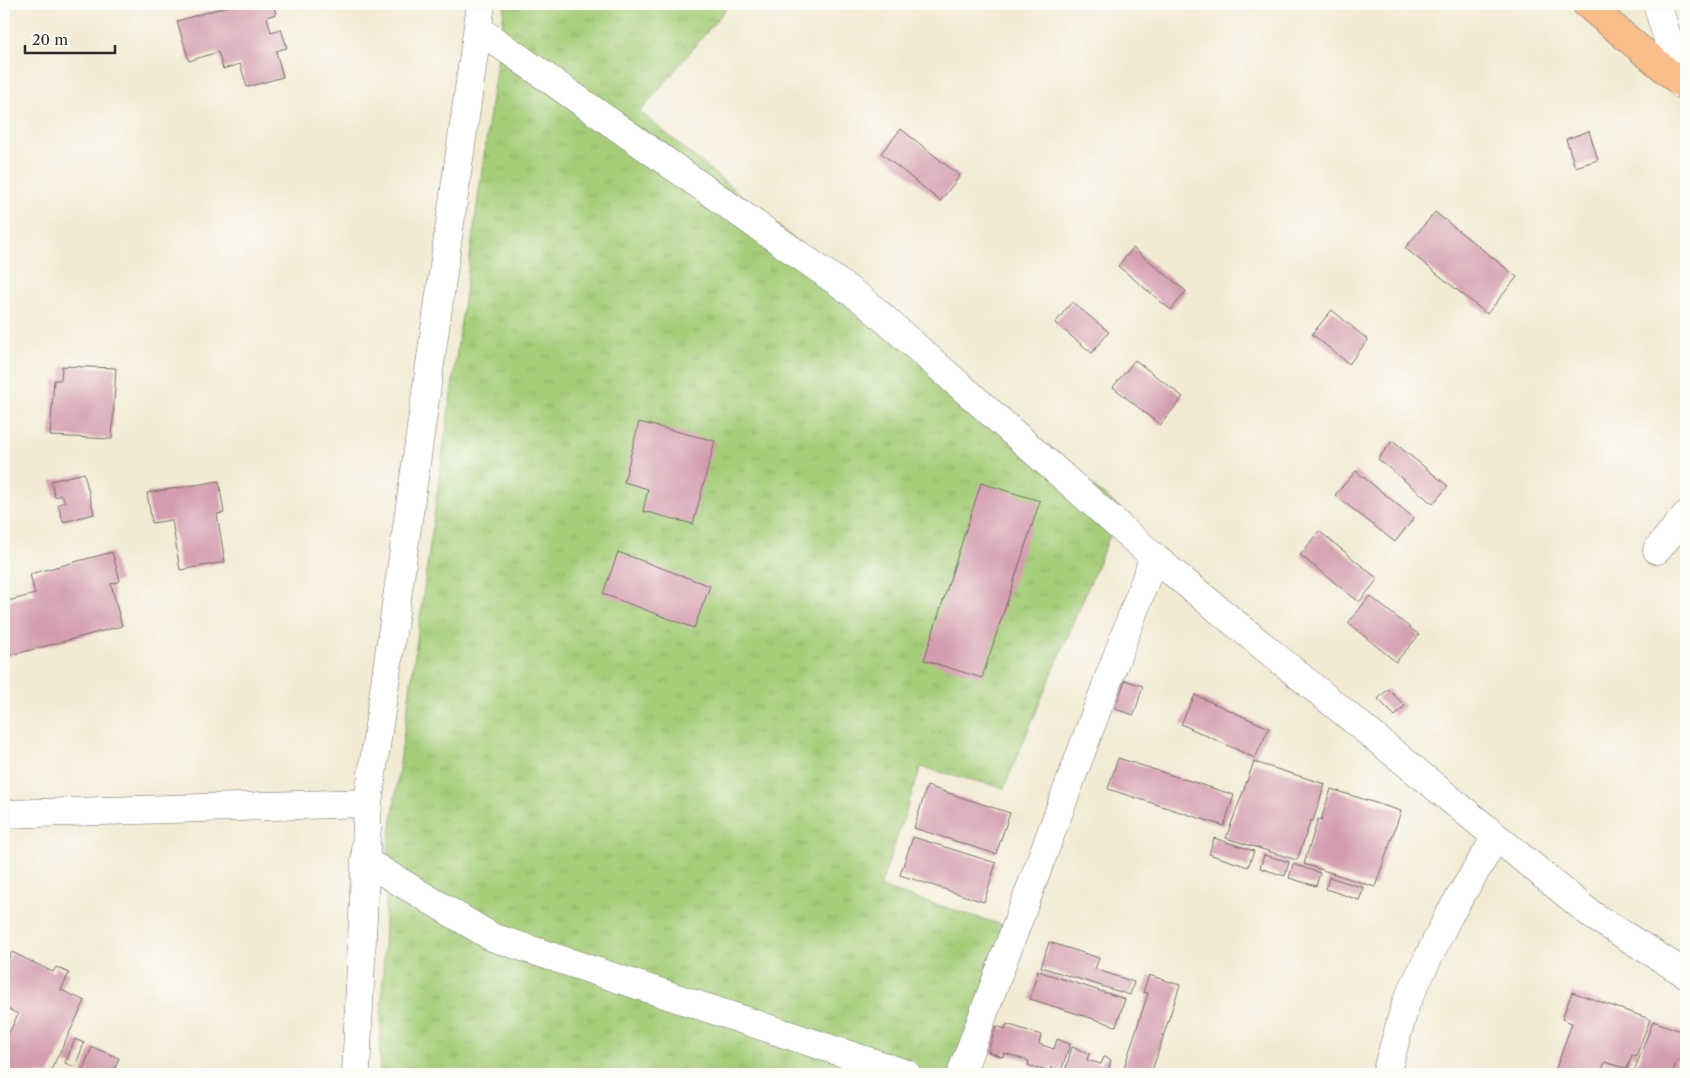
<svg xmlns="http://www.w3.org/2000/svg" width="1690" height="1078" font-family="'Libre Caslon Text',serif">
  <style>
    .grass { fill: url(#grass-tufts); stroke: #687c52 }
    .building { fill: #d49daf }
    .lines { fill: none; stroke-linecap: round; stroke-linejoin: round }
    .minor-casing { stroke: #716e66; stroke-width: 29 }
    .major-casing { stroke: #716e66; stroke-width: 29 }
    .minor { stroke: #fff; stroke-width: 28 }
    .major { stroke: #f8bd89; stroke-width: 28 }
  </style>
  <defs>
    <pattern id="grass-tufts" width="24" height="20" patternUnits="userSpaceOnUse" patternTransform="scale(1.25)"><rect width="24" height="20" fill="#a6ce79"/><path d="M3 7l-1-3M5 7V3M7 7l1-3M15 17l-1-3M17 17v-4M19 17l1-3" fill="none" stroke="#8fb169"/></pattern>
  </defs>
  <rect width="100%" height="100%" fill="#fdfcf7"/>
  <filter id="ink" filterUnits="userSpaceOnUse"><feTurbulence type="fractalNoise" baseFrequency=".02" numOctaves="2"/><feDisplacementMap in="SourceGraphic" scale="10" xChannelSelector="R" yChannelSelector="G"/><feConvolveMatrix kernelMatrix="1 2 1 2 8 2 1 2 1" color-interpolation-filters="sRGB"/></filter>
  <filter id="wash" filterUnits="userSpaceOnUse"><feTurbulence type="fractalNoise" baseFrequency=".0096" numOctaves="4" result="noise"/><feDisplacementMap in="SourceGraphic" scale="20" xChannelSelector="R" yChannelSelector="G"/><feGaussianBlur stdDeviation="1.12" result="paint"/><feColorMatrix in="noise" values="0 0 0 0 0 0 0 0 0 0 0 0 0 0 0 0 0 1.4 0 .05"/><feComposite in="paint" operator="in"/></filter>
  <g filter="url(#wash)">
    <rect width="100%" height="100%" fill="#f2ead3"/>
    <path class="grass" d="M505,4H730L640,112L1121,509L1004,788L921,767L880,887L1021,931L971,1070L983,1074H379L388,849Z"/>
    <g id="blocks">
      <path class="building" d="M235,4H273L276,14L267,17L271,32L281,29L287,48L276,51L283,77L247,87L240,64L223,69L218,52L189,61L177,21Z
        M901,129L960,176L940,201L881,153Z
        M1589,131L1598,160L1575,167L1566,139Z
        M1435,212L1517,277L1487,314L1405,248Z
        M1133,248L1186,291L1171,310L1118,266Z
        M1072,302L1109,332L1092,353L1055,323Z
        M1332,310L1368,340L1349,364L1312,334Z
        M1135,360L1183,397L1160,425L1113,387Z
        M62,366L116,368L112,439L50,436L54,380H61Z
        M639,422L715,441L693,524L643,511L648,489L624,482Z
        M1392,441L1448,486L1433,504L1378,459Z
        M1356,471L1414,518L1395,542L1335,495Z
        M84,473L94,514L63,522L58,504L65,502L62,495L55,497L51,481Z
        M219,481L224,513L217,514L225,562L180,570L172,520L152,523L147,493Z
        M981,483L1040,501L982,678L924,660Z
        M1319,531L1378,579L1359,602L1300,555Z
        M112,552L120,581L111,584L122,626L4,657V602L35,594L30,574Z
        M618,552L710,586L694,628L603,594Z
        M1370,596L1419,635L1396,662L1348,623Z
        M1125,680L1143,686L1134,715L1115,709Z
        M1388,689L1405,706L1395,716L1378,699Z
        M1195,695L1269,728L1255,758L1181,724Z
        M1118,758L1234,795L1224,826L1108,789Z
        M1254,762L1325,784L1313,821L1311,820L1297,860L1226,838Z
        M927,786L1010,813L996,854L914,828Z
        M1331,789L1401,811L1375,887L1304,864L1318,819L1321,820Z
        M913,837L996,863L984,902L900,875Z
        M1214,838L1254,851L1248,867L1209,854Z
        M1264,855L1289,862L1285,876L1260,868Z
        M1293,864L1320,873L1316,886L1289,878Z
        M1329,877L1364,888L1359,900L1326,889Z
        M1049,942L1099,958L1095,969L1134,982L1130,995L1041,967Z
        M12,952L53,972L56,967L69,973L61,990L85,1001L49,1074H10L4,1071V1043L18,1014L4,1007V969Z
        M1038,971L1125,999L1116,1026L1030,999Z
        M1149,975L1180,985L1151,1074H1143L1124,1068L1148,993L1143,992Z
        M1572,992L1650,1019L1636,1057L1632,1055L1627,1069L1605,1062L1600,1074H1554L1572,1023L1562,1019Z
        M1653,1021L1686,1033V1063L1677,1060L1672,1074H1633Z
        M1007,1024L1041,1035L1039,1044L1054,1049L1057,1039L1070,1044L1061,1071L1051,1067L1049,1072L1028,1065L1029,1061L1004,1053L1003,1057L988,1052L996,1026L1005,1029Z
        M75,1039L84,1043L75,1067L65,1063Z
        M92,1047L119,1058L113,1074H81Z
        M1072,1047L1089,1053L1087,1060L1101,1064L1104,1057L1111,1060L1107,1074H1072L1065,1072Z"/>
    </g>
  </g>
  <g filter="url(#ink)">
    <use href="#blocks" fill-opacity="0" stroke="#716e66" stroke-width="1"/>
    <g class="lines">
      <g class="minor-casing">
        <path id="minor" d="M1657,4L1682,85
          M478,29L863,300L1154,557L1592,915L1686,974
          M1657,550L1686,515
          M4,814L368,803
          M365,861L492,937L907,1074
          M356,1074L368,803L481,4
          M961,1074L1154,557
          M1386,1074L1406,1003L1449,915L1496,837"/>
      </g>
      <g class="major-casing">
        <path id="major" d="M1586,4L1686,87"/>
      </g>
      <use href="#minor" class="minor"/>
      <use href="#major" class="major"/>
    </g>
  </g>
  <rect width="1690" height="1078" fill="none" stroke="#fdfcf7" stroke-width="20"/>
  <path d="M25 45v8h90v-8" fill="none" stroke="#2b2b2b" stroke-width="2.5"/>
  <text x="32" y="45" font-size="15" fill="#2b2b2b" stroke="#fdfcf7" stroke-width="4" paint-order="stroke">20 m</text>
</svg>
